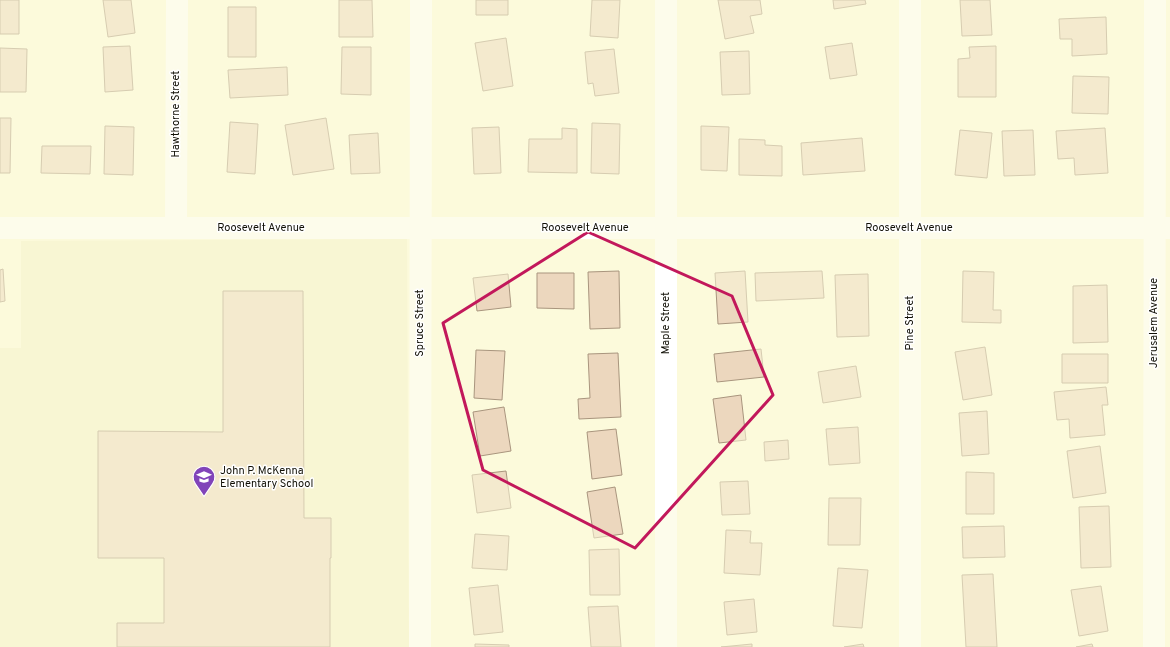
<svg xmlns="http://www.w3.org/2000/svg" width="1170" height="647" font-family="Overpass,sans-serif">
  <style>
    .built { fill: #f4f1ca }
    .building { fill: #ecd7be; stroke: #a9957e }
    .lines { fill: none; stroke-linecap: round; stroke-linejoin: round }
    .minor { stroke: #fff; stroke-width: 22 }
    .marked { fill: none; stroke: #c2185b; stroke-width: 3; stroke-linejoin: round }
    .labels { text-anchor: middle; dominant-baseline: central; stroke-width: 3; stroke-linejoin: round; paint-order: stroke }
    .street-label { font-size: 11px; fill: #111006; stroke: #fff }
    .poi-label { font-size: 11px; fill: #111006; stroke: #fff; text-anchor: start }
  </style>
  <rect width="100%" height="100%" fill="#fcfadb"/>
  <path class="built" d="M407,239L409,647H0V348H21V241Z"/>
  <path class="building" d="M0,0H19V34H0Z
    M103,0H131L135,33L108,37Z
    M339,0H372L373,37H339Z
    M476,0H508V15H476Z
    M592,0H620L618,38L590,36Z
    M718,0H760L762,14L750,16L754,33L725,39Z
    M833,0H865L866,4L834,9Z
    M960,0H990L992,35L962,36Z
    M228,7H256V57H228Z
    M1106,17L1107,54L1072,56V39H1060L1059,19Z
    M506,38L513,86L483,91L475,43Z
    M852,43L857,75L830,79L825,47Z
    M130,46L133,90L105,92L103,47Z
    M996,46V97H958V59L970,58L969,47Z
    M342,47H371V95L341,94Z
    M0,48L27,49L26,92H0Z
    M614,49L619,93L595,96L593,83L588,84L585,52Z
    M749,51L750,94L722,95L720,52Z
    M287,67L288,95L230,98L228,70Z
    M1073,76L1109,77L1108,114L1072,113Z
    M0,118H11L10,173H0Z
    M326,118L334,169L293,175L285,125Z
    M230,122L258,124L255,174L227,172Z
    M592,123L620,124L619,174L591,173Z
    M105,126L134,127L133,175L104,174Z
    M701,126L729,127L727,171L701,170Z
    M499,127L501,173L474,174L472,128Z
    M562,128L577,129V173L528,172L529,139H562Z
    M1105,128L1108,173L1075,175L1074,158L1058,159L1056,131Z
    M960,130L992,133L987,178L955,175Z
    M1033,130L1035,175L1004,176L1002,131Z
    M378,133L380,173L351,174L349,135Z
    M862,138L865,171L803,175L801,143Z
    M739,139L765,140V145L782,146V176L739,175Z
    M42,146H91L90,174L41,173Z
    M3,269L5,301L0,302V270Z
    M619,271L620,328L590,329L588,272Z
    M745,271L748,322L718,324L715,273Z
    M822,271L824,298L756,301L755,273Z
    M963,271L994,272L993,310H1001V323L962,322Z
    M537,273H574V309L537,308Z
    M508,274L511,307L477,311L473,278Z
    M868,274L869,336L837,337L835,275Z
    M1107,285L1108,342L1073,343V286Z
    M223,291H303L304,518H331V558H330V647H117V623H164V558H98V431L223,432Z
    M985,347L992,395L963,400L955,352Z
    M761,349L764,377L717,382L714,354Z
    M476,350L505,351L502,400L474,398Z
    M618,353L621,417L579,419L578,399L590,398L588,354Z
    M1062,354H1108V383H1062Z
    M856,366L861,397L823,403L818,372Z
    M1106,387L1108,405H1102L1105,435L1070,438L1069,419L1057,420L1054,392Z
    M741,395L746,440L719,443L713,399Z
    M504,407L511,451L480,456L473,412Z
    M987,411L989,454L962,456L959,413Z
    M858,427L860,463L829,465L826,429Z
    M616,429L622,475L592,479L587,432Z
    M788,440L789,459L765,461L764,442Z
    M1100,446L1106,493L1073,498L1067,451Z
    M506,471L511,508L477,513L472,475Z
    M966,472L994,473V514H966Z
    M748,481L750,514L722,515L720,482Z
    M615,487L623,534L594,538L587,492Z
    M829,498H861L860,545H828Z
    M1109,506L1111,567L1081,568L1079,507Z
    M1004,526L1005,557L963,558L962,527Z
    M726,530L751,531L750,543H762L760,575L724,573Z
    M475,534L509,536L507,570L472,568Z
    M619,549L620,595H590L589,550Z
    M838,568L868,570L862,628L833,626Z
    M993,574L997,647H966L962,575Z
    M498,585L503,632L474,635L469,588Z
    M1101,586L1108,631L1079,636L1071,590Z
    M754,599L757,632L727,635L724,602Z
    M618,606L621,647H591L588,607Z
    M475,644L509,645V647H475Z
    M752,644V647H721Z
    M863,644L864,647H844Z
    M1092,644L1093,647H1076Z"/>
  <g class="lines">
    <path class="minor" d="M0,228H1170
      M176,228L177,0
      M420,647L421,0
      M666,647V0
      M910,647V0
      M1154,647L1155,0"/>
  </g>
  <path d="M0 0H1170V647H0ZM588,232L732,296L773,395L635,548L483,470L443,323Z" fill="#fcfadb" fill-opacity=".55" fill-rule="evenodd"/>
  <path class="marked" d="M588,232L732,296L773,395L635,548L483,470L443,323Z"/>
  <defs>
    <g id="school-pin" transform="scale(1.15)"><path d="M0 17L-7.5 6A9.5 9.5 0 1 1 7.5 6Z" fill="#8144b9" stroke="#fff"/><path d="M0-5L7-2L0 1L-7-2ZM-4 1L0 2.5L4 1V4Q0 6-4 4Z" fill="#fff"/></g>
  </defs>
  <g fill-rule="evenodd">
    <use href="#school-pin" x="204" y="477"/>
  </g>
  <g class="labels">
    <g class="street-label">
      <text transform="translate(176 114) rotate(-90)">Hawthorne Street</text>
      <text x="261" y="228">Roosevelt Avenue</text>
      <text x="585" y="228">Roosevelt Avenue</text>
      <text x="909" y="228">Roosevelt Avenue</text>
      <text transform="translate(420 323) rotate(-90)">Spruce Street</text>
      <text transform="translate(666 323) rotate(-90)">Maple Street</text>
      <text transform="translate(910 323) rotate(-90)">Pine Street</text>
      <text transform="translate(1154 323) rotate(-90)">Jerusalem Avenue</text>
    </g>
    <g class="poi-label">
      <text x="220" y="471">John P. McKenna<tspan x="220" dy="13">Elementary School</tspan></text>
    </g>
  </g>
</svg>
